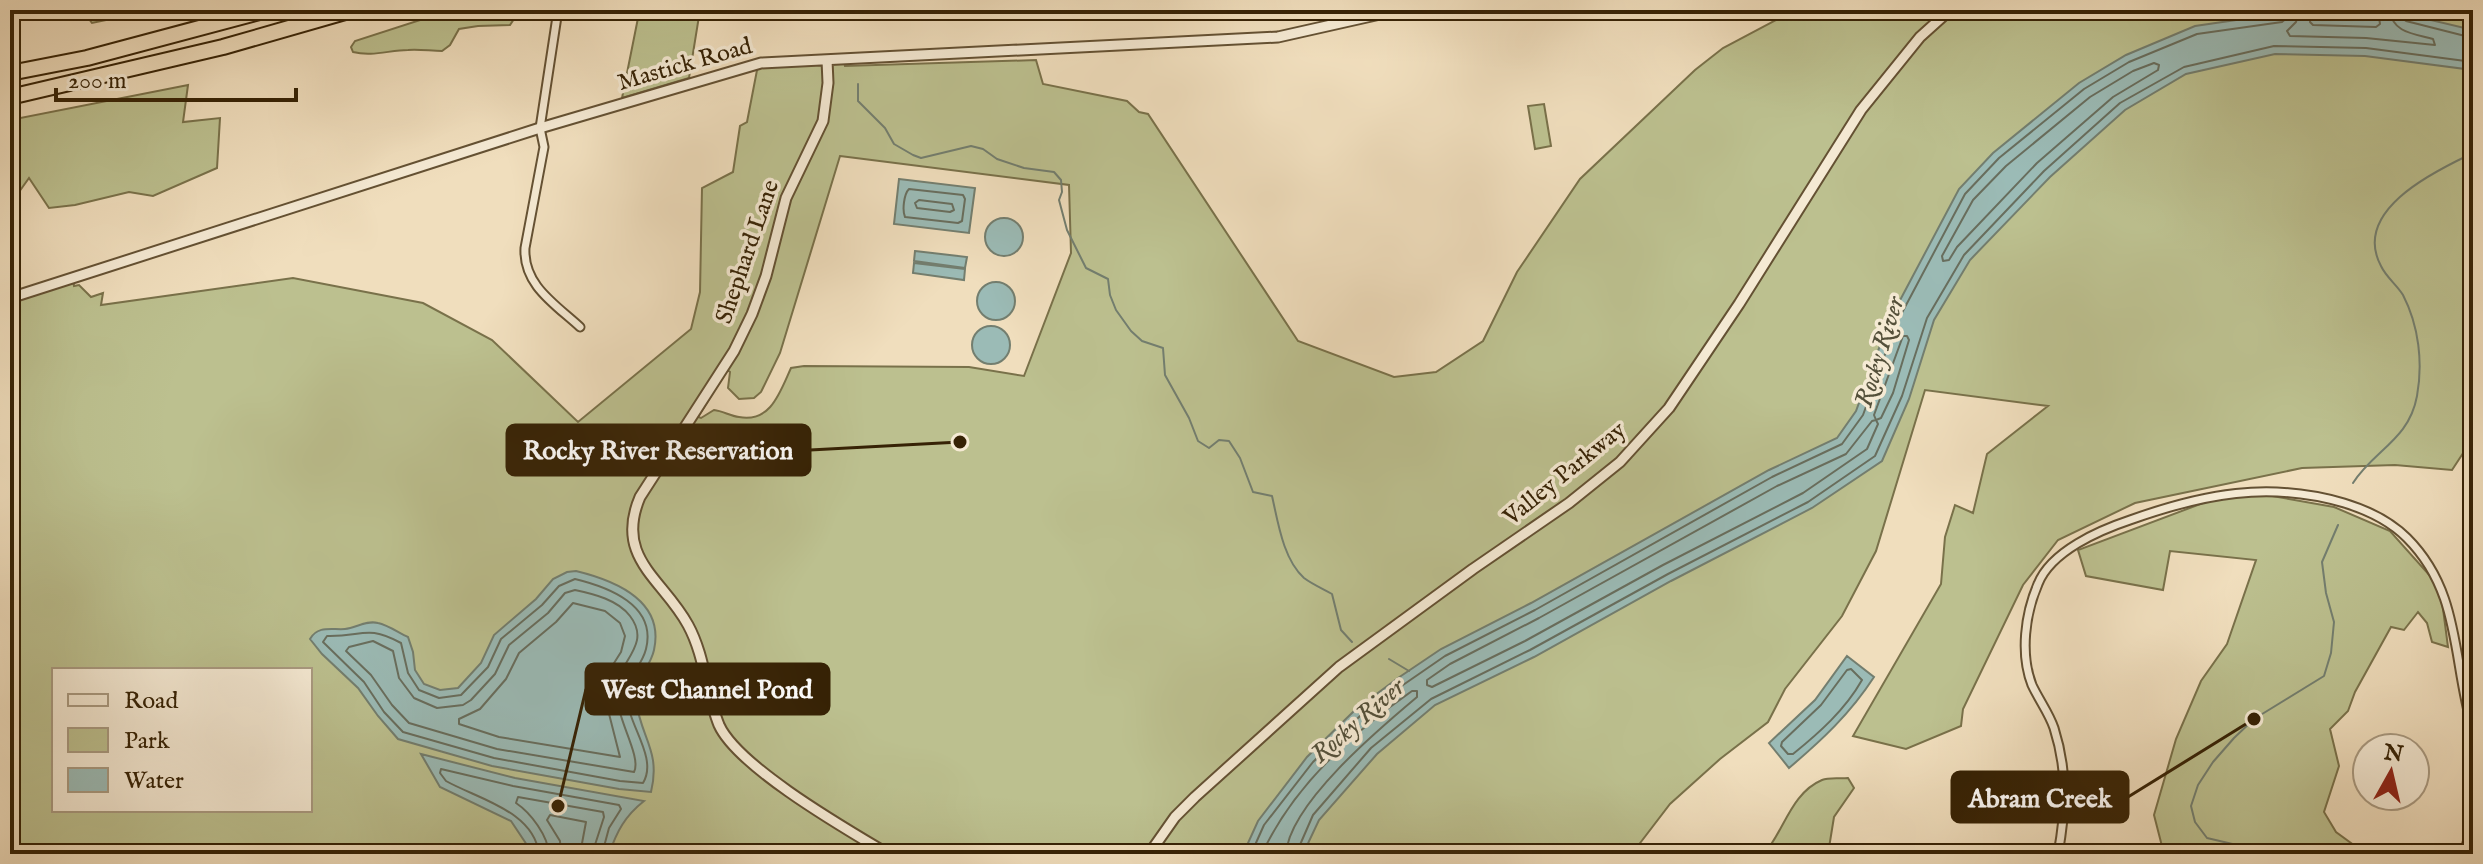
<svg xmlns="http://www.w3.org/2000/svg" width="2483" height="864" font-family="'IM FELL English',serif">
  <style>
    .green { fill: #bcc08f; stroke: #79714a; stroke-width: 2; fill-rule: evenodd }
    .water { fill: #9bbbb6; stroke: #737e6f; stroke-width: 2 }
    .lines { fill: none; stroke-linecap: round; stroke-linejoin: round }
    .shore { stroke: #686e5e; stroke-width: 2 }
    .stream { stroke: #737e6f; stroke-width: 2 }
    .minor-casing { stroke: #645133; stroke-width: 11 }
    .tertiary-casing { stroke: #645133; stroke-width: 13 }
    .motorway-casing { stroke: #362205; stroke-width: 18 }
    .minor { stroke: #f5ead4; stroke-width: 7 }
    .tertiary { stroke: #f5ead4; stroke-width: 9 }
    .motorway { stroke: #f0debd; stroke-width: 14 }
    .labels { text-anchor: middle; dominant-baseline: central; stroke-width: 7; stroke-linejoin: round; paint-order: stroke }
    .street-label { font-size: 24px; fill: #362205; stroke: #f5ead4 }
    .water-label { font-size: 26px; font-style: italic; fill: #54503a; stroke: #f5ead4 }
    .leader { fill: none; stroke: #362205; stroke-width: 3 }
    .callout-dot { fill: #362205; stroke: #f5ead4; stroke-width: 3 }
    .callout { fill: #362205; stroke: #362205; stroke-width: 3 }
    .callout-label { font-size: 26px; text-anchor: middle; font-weight: bold; fill: #fff }
  </style>
  <rect width="100%" height="100%" fill="#f0debd"/>
  <filter id="stains"><feTurbulence type="fractalNoise" baseFrequency=".0025" numOctaves="4"/><feColorMatrix values="0 0 0 0 .2 0 0 0 0 .09 0 0 0 0 .02 0 0 0 .5 -.17"/></filter>
  <radialGradient id="worn" r=".72"><stop offset=".6" stop-color="#630" stop-opacity="0"/><stop offset="1" stop-color="#630" stop-opacity=".3"/></radialGradient>
  <path class="green" d="M82,10H155L92,23Z
    M451,10H520L510,25L478,26L459,29L450,45L442,51C431,51 419,49 408,50C390,50 372,57 353,52L351,47L355,41Z
    M626,10H700L689,78L622,98L639,13Z
    M1795,10H2473V438L2452,470L2395,465L2302,468L2135,503L2058,540L2023,585L1963,709L1961,726L1906,749L1853,736L1941,584L1945,537L1955,505L1973,513L1987,454L2048,406L1925,390L1876,551L1842,616L1785,689L1768,722L1720,759L1670,804L1634,851V854H10V300L73,280L74,286L79,285L91,297L103,293L101,305L293,278L423,303L492,340L578,422L691,329L700,292L702,188L733,172L740,126L747,122L758,65L844,61L845,66L1036,60L1043,84L1127,101L1139,112L1148,114L1298,341L1394,377L1436,372L1483,341L1517,272L1580,179L1695,70L1723,48ZM840,156L1069,185L1071,253L1024,376L969,367L804,366L791,368C780,392 771,423 739,417C730,416 723,411 714,410L701,418L698,417L727,370L730,372L728,388L739,399L754,398L761,392L780,353ZM54,670H310V810H54Z
    M188,85L183,122L220,118L217,168L153,196L129,192L75,205L49,208L29,178L19,192L10,268V120Z
    M1544,104L1551,146L1535,149L1528,106Z
    M2255,493L2334,507L2390,531L2432,578L2442,601L2448,647L2432,642L2427,623L2418,612L2404,630L2391,627L2355,692L2348,711L2330,729L2339,766L2324,812L2336,832L2366,854H2164L2154,815L2176,739L2201,681L2227,644L2256,560L2170,551L2163,590L2086,576L2078,550L2211,500Z
    M1848,778L1854,788L1834,817L1828,854H1764C1784,831 1791,793 1822,780C1829,777 1840,779 1848,778Z"/>
  <path class="water" d="M2306,10H2389L2473,30V70L2365,56L2275,54L2186,74L2125,110L2050,177L1970,260L1934,320L1909,399L1882,461L1812,508L1671,581L1534,657L1435,705L1377,754L1319,820L1303,854H1243L1258,821L1307,757L1355,710L1398,678L1441,649L1531,603L1769,470L1837,438L1856,411L1889,321L1959,189L1993,153L2079,83L2126,55L2195,26Z
    M899,179L975,188L969,233L894,224Z
    M985 237a19 19 0 1 1 38 0a19 19 0 1 1-38 0Z
    M915,251L967,257L965,268L914,261Z
    M914,263L965,269L964,280L913,273Z
    M977 301a19 19 0 1 1 38 0a19 19 0 1 1-38 0Z
    M972 345a19 19 0 1 1 38 0a19 19 0 1 1-38 0Z
    M576,571C613,580 665,600 654,650C650,669 633,680 636,701C641,738 661,751 651,792L619,789L492,766L398,739L378,716L358,688L322,654L310,639C318,625 332,630 345,629C356,628 366,620 378,623C388,625 399,633 408,637L413,652L415,670L424,684L440,690L458,688L481,663L494,635L536,599L553,579L567,572Z
    M1847,656L1874,677C1850,714 1822,740 1789,768L1769,743L1815,700Z
    M421,754L515,778L644,801C625,816 617,831 609,854H533L511,821L440,787Z"/>
  <g class="lines">
    <path class="shore" d="M2299,10L2296,22L2287,31L2290,36L2366,38L2435,45L2433,39C2415,34 2392,33 2390,10
      M2311,10L2310,22L2313,25L2376,27L2380,24L2378,10
      M2401,10V17L2406,21L2473,38
      M2154,63L2159,65L2158,70L2113,97L2037,163L1957,247L1949,260L1943,261L1942,256L1973,200L2006,166L2090,97L2133,71Z
      M909,189L963,195L965,199L962,221L958,223L905,217C902,210 904,194 909,189Z
      M919,200L952,204L954,210L950,212L917,208L915,203Z
      M1903,336H1907L1909,340L1893,393L1881,418L1876,420L1874,415Z
      M1872,421L1876,420L1878,424L1867,449L1803,493L1663,565L1525,641L1432,687L1427,685V680L1450,664L1539,618L1777,486L1846,454Z
      M575,579C608,587 657,605 646,649C641,669 625,676 627,700C629,725 658,759 643,783L620,781L494,758L403,732L384,712L364,682L323,642L327,636C363,637 366,624 401,643L408,673L419,690L439,698L461,695L488,667L501,639L542,605L559,586Z
      M575,590C594,594 618,600 630,616C647,638 631,653 621,672C618,679 618,689 617,696C616,717 642,757 634,772L497,749L409,723L392,705L371,675L346,651L349,647L373,641L393,651L399,678L414,698L437,708L463,705L471,700L495,674L509,645L548,613L565,593Z
      M573,603L605,611L620,623L625,636L621,652L609,671L605,698L620,757L499,737L459,724V719L480,709L506,679L519,653L556,622Z
      M1851,669L1862,680C1845,710 1819,733 1793,754H1788L1781,746L1782,742L1821,705L1847,670Z
      M539,854C534,811 478,799 446,781L440,773L441,769L513,786L619,805L621,809L609,828L602,854
      M549,854C548,836 531,813 516,803L518,797L603,812L604,817L592,854
      M561,854L560,841L547,820L550,815L586,822L580,854
      M1251,854L1264,825L1313,762L1360,716L1403,685L1445,656L1535,610L1772,477L1842,444L1863,415L1896,324L1965,194L1999,158L2084,89L2129,62L2197,34L2282,22L2288,17L2289,10
      M1262,854C1293,786 1352,733 1412,691H1417V697C1380,728 1289,804 1286,854
      M1296,854L1313,815L1371,748L1431,699L1530,650L1668,574L1808,502L1875,456L1902,396L1927,318L1964,255L2044,171L2120,103L2184,67L2274,46L2366,48L2473,62"/>
    <path class="stream" d="M858,84V101L885,128L894,144L913,155L921,158L971,146L983,149L997,159L1024,168L1054,172L1061,180L1062,192L1059,200L1067,230L1086,268L1108,279L1110,295L1116,310L1131,331L1142,341L1163,348L1165,375L1189,418L1198,441L1209,448L1219,440L1229,441L1240,458L1253,492L1272,496C1278,522 1283,559 1304,578C1312,584 1323,589 1332,594L1341,630L1352,642
      M2353,483C2374,450 2409,440 2417,396C2423,363 2419,326 2403,295C2397,285 2386,277 2381,266C2352,212 2431,173 2469,155L2473,156
      M1389,659L1409,671
      M2275,854L2207,838L2195,822L2191,806L2198,785L2213,762L2234,738L2254,719L2324,676L2331,653L2334,622L2326,593L2322,562L2338,525"/>
    <g class="minor-casing">
      <path id="minor" d="M558,10L540,128L544,147L525,248C523,285 555,304 580,327
        M2058,854C2066,810 2068,772 2054,728C2049,713 2039,700 2032,685C2020,654 2025,614 2038,584C2051,551 2100,530 2130,520C2203,494 2268,481 2344,503C2367,510 2390,521 2407,538C2462,593 2452,662 2473,730
        M2464,854L2473,821"/>
    </g>
    <g class="tertiary-casing">
      <path id="tertiary" d="M827,60L828,83L823,121L786,198L766,276L752,314L734,351L640,497C614,558 663,579 688,625C705,656 706,693 719,725C738,767 846,829 888,854
        M10,298L540,128L761,63L1278,37L1398,10
        M1149,854L1175,817L1195,797L1339,667L1473,569L1569,503L1620,462L1669,408L1739,304L1861,110L1920,37L1950,10"/>
    </g>
    <g class="motorway-casing">
      <path id="motorway" d="M10,73L87,58L267,10
        M10,97L223,47L352,10"/>
    </g>
    <use href="#minor" class="minor"/>
    <use href="#tertiary" class="tertiary"/>
    <use href="#motorway" class="motorway"/>
  </g>
  <g class="labels">
    <g class="street-label">
      <text transform="translate(685 65) rotate(-16)">Mastick Road</text>
      <text transform="translate(748 252) rotate(-71)">Shephard Lane</text>
      <text transform="translate(1565 474) rotate(-39)">Valley Parkway</text>
    </g>
    <g class="water-label">
      <text transform="translate(1880 352) rotate(-73)">Rocky River</text>
      <text transform="translate(1358 721) rotate(-41)">Rocky River</text>
    </g>
  </g>
  <path class="leader" d="M960 442L810 450M558 806L586 689M2254 719L2128 797"/>
  <g class="callout-dot">
    <circle cx="960" cy="442" r="8"/>
    <circle cx="558" cy="806" r="8"/>
    <circle cx="2254" cy="719" r="8"/>
  </g>
  <g class="callout">
    <rect x="507" y="425" width="303" height="50" rx="8"/>
    <rect x="586" y="664" width="243" height="50" rx="8"/>
    <rect x="1952" y="772" width="176" height="50" rx="8"/>
  </g>
  <g class="callout-label">
    <text x="658" y="459">Rocky River Reservation</text>
    <text x="707" y="698">West Channel Pond</text>
    <text x="2040" y="807">Abram Creek</text>
  </g>
  <rect width="2483" height="864" fill="none" stroke="#f0debd" stroke-width="40"/>
  <rect x="12" y="12" width="2459" height="840" fill="none" stroke="#362205" stroke-width="4"/>
  <rect x="20" y="20" width="2443" height="824" fill="none" stroke="#362205" stroke-width="2"/>
  <rect x="52" y="668" width="260" height="144" fill="#f5ead4" stroke="#a99a81" stroke-width="2"/>
  <rect x="68" y="694" width="40" height="12" fill="#f5ead4" stroke="#a99a81" stroke-width="2"/>
  <text x="124" y="708" font-size="24" fill="#362205">Road</text>
  <rect x="68" y="728" width="40" height="24" fill="#bcc08f" stroke="#a99a81" stroke-width="2"/>
  <text x="124" y="748" font-size="24" fill="#362205">Park</text>
  <rect x="68" y="768" width="40" height="24" fill="#9bbbb6" stroke="#a99a81" stroke-width="2"/>
  <text x="124" y="788" font-size="24" fill="#362205">Water</text>
  <g transform="translate(2391 772) rotate(8)"><circle r="38" fill="#f5ead4" stroke="#a99a81" stroke-width="2"/>
  <path d="M0-6L14 30L0 20L-14 30Z" fill="#8f2418"/>
  <text y="-12" font-size="22" font-weight="bold" text-anchor="middle" fill="#362205">N</text>
  </g>
  <path d="M56 88v12h240v-12" fill="none" stroke="#362205" stroke-width="4"/>
  <text x="68" y="88" font-size="24" fill="#362205" stroke="#f5ead4" stroke-width="6" paint-order="stroke">200 m</text>
  <rect width="100%" height="100%" filter="url(#stains)"/>
  <rect width="100%" height="100%" fill="url(#worn)"/>
</svg>
